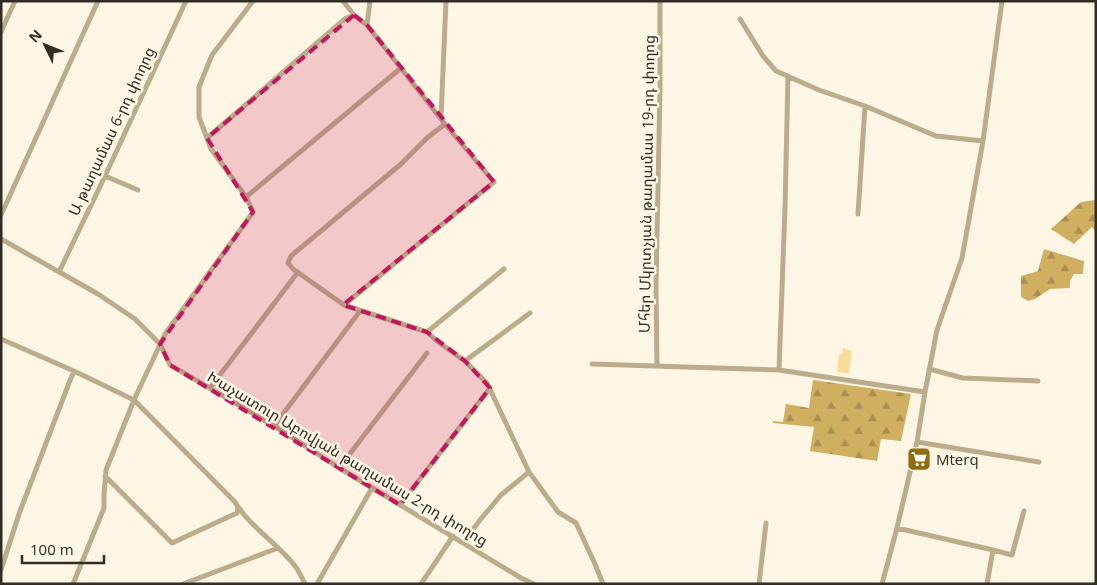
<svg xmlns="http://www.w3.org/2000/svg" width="1097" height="585" font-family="'Open Sans','Noto Sans Armenian',sans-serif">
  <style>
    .grass { fill: #f8dc9c }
    .forest { fill: url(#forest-firs) }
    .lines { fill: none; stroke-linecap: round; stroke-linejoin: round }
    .street { stroke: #bbad8c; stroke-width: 5 }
    .marked { fill: #c2185b; fill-opacity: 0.2; stroke: #c2185b; stroke-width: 4; stroke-dasharray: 10 6; stroke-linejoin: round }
    .labels { text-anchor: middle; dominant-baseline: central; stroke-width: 5; stroke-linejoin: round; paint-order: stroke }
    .street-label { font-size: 15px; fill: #312d25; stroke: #fef6e4 }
    .poi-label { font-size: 15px; fill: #312d25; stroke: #fef6e4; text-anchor: start }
  </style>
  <defs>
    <pattern id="forest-firs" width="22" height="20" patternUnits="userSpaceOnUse" patternTransform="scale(1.25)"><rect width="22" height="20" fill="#d1af60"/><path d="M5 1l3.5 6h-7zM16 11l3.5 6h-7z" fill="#aa8f4f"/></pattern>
  </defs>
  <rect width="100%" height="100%" fill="#fef6e4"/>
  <path class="grass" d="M843,348L852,351L849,374L837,372L839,354H842Z"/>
  <path class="forest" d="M1096,188V233L1092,227L1074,244L1051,229L1081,202L1095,200Z
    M1044,249L1084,261L1083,274H1074L1070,281V288L1050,289L1035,299L1028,301L1021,297V276L1038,271Z
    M813,380L911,394L901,441L881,439L877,461L810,451L814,427L773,423V421L783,422L786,404L809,408Z"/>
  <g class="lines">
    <path class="street" d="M343,1L354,15L367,25L445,124L494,182L344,305
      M740,19L763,56L776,71L819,90L865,106L936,136L983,141
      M367,25L370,1
      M1,32L15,1
      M441,118L446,1
      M445,124L427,138L401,164L291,256L288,263L293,269L344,305L427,332L437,341L465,361L487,383L529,472L558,512L576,523L595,564L603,584
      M207,138L346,18L354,15
      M105,176L138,190
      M246,197L401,68
      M858,214L865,106
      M1,215L98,1
      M1,239L98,294L135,319L160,344L170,365L274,426L339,468L521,578L534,584
      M59,272L105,176L186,1
      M427,332L504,269
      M1,339L74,371L134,400L165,334L253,212L246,197L211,149L199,117V87L212,55L253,1
      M465,361L530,313
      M592,364L779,370L925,392
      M657,366L656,284L660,90V1
      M929,369L963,378L1038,381
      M779,370L785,208L788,76
      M210,388L298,272
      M274,426L360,311
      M917,442L1039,462
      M339,468L427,353
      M105,476L172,543L237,513L238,507
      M400,505L490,388
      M897,528L993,550
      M463,543L480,520L501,495L529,472
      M1,570L19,514L69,383L74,371
      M73,584L104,508V495L106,470L134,400L235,502C249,526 278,544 295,566C299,571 302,578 305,584
      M183,584L278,548
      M317,584L372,488
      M421,584L453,536
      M759,584L766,523
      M882,584L897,528L917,442L925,392L937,330L962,258L983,141L1002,1
      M987,584L993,550L1012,555L1024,511"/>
  </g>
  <path class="marked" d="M354,15L367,25L494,182L343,305L427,332L465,361L490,388L400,505L170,365L160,344L253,212L207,138Z"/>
  <defs>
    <g id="supermarket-square" transform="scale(1.25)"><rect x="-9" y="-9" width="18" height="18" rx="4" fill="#8e6d11" stroke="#fef6e4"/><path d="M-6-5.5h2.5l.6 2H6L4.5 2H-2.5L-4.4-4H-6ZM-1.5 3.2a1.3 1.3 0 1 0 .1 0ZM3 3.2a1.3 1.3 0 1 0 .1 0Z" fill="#fff"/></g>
  </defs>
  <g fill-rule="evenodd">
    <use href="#supermarket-square" x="919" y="459"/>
  </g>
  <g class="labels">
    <g class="street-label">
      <text transform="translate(111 131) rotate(-65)">Ա թաղամաս 6-րդ փողոց</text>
      <text transform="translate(646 184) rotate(-89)">Մհեր Մկրտչյան թաղամաս 19-րդ փողոց</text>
      <text transform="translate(348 458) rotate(31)">Խաչատուր Աբովյան թաղամաս 2-րդ փողոց</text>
    </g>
    <g class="poi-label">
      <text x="936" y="459">Mterq</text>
    </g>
  </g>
  <rect width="1097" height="585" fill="none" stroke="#312d25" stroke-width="5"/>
  <g transform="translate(45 45) rotate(313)" stroke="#fef6e4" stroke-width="4" paint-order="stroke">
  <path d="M0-4L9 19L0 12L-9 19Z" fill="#312d25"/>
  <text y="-8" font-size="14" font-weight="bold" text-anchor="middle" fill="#312d25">N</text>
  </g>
  <path d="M22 555v8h82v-8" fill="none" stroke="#312d25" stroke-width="2.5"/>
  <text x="30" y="555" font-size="15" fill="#312d25" stroke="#fef6e4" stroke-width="4" paint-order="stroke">100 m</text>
</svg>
